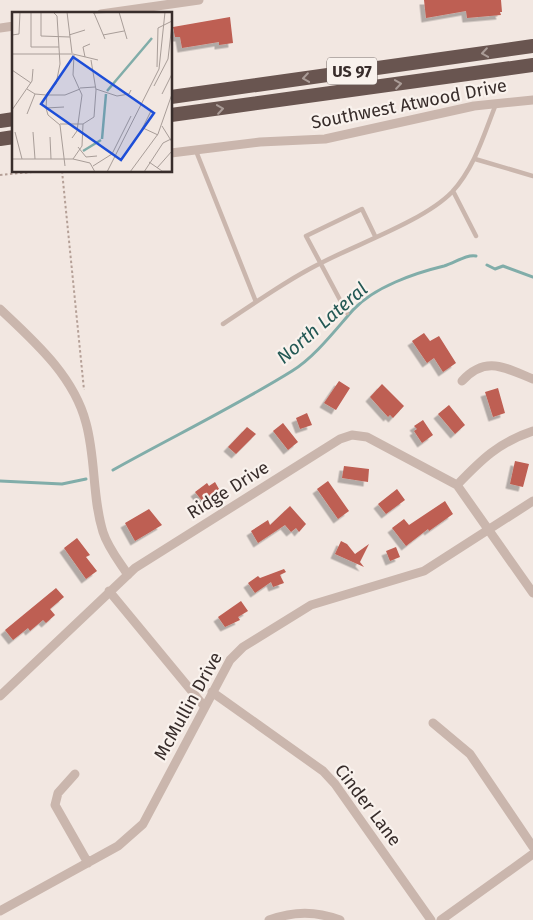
<svg xmlns="http://www.w3.org/2000/svg" width="533" height="920" font-family="'Fira Sans',sans-serif">
  <style>
    .lines { fill: none; stroke-linecap: round; stroke-linejoin: round }
    .stream { stroke: #81ada9; stroke-width: 3 }
    .building { fill: #be5e52; filter: url(#shadow) }
    .path { stroke: #b5a097; stroke-width: 2; stroke-dasharray: 2.5 2.5; stroke-linecap: butt }
    .service { stroke: #cab6ad; stroke-width: 4.5 }
    .minor { stroke: #cab6ad; stroke-width: 9 }
    .trunk { stroke: #695550; stroke-width: 14 }
    .oneway { stroke: #aa9c97 }
    .labels { text-anchor: middle; dominant-baseline: central; stroke-width: 4.5; stroke-linejoin: round; paint-order: stroke }
    .shield { fill: #f9f2ed; stroke: #726865; stroke-width: 1 }
    .shield-label { font-size: 16px; font-weight: bold; fill: #382d2b }
    .street-label { font-size: 18px; fill: #382d2b; stroke: #f9f2ed }
    .water-label { font-size: 19px; font-style: italic; fill: #235854; stroke: #f9f2ed }
    .inset-river { fill: none; stroke: #81ada9; stroke-width: 2.5 }
    .inset-road { fill: none; stroke: #a89d98; stroke-width: 1 }
    .view { fill: #1d4ed8; fill-opacity: 0.15; stroke: #1d4ed8; stroke-width: 2.5 }
    .inset-edge { fill: none; stroke: #382d2b; stroke-width: 2.5 }
  </style>
  <defs>
    <filter id="shadow"><feDropShadow dx="-4.5" dy="4.5" stdDeviation="0" flood-color="#0004"/></filter>
  </defs>
  <rect width="100%" height="100%" fill="#f2e7e1"/>
  <g class="lines">
    <path class="stream" d="M487,265L495,269L503,266L533,277
      M113,470C172,437 234,407 292,371C315,357 336,329 353,310C374,287 415,273 444,266C455,263 466,254 476,256
      M0,481L62,484L86,479"/>
  </g>
  <path class="building" d="M424,0H501L502,12H500L501,15L467,18L466,11L426,18Z
    M230,17L233,43L219,45V42L182,48L180,37H175L173,27Z
    M424,333L430,341L439,336L456,363L443,372L434,358L427,363L412,341Z
    M339,381L350,388L336,410L324,403Z
    M382,384L404,406L393,418L390,415L388,417L370,397Z
    M498,388L505,413L493,417L485,392Z
    M449,405L465,425L455,434L438,414Z
    M307,413L312,425L300,429L296,418Z
    M423,420L433,435L422,443L414,431L417,429L414,426Z
    M283,423L298,442L288,450L273,431Z
    M247,427L256,434L236,454L228,447Z
    M515,461L529,464L523,487L510,484Z
    M344,466L369,469L368,482L342,478Z
    M328,481L349,511L338,519L317,489Z
    M215,482L219,489L203,502L195,492L207,483L209,486Z
    M397,489L405,500L386,514L378,504Z
    M445,501L453,514L429,531L428,529L406,546L392,528L404,519L409,525Z
    M290,506L306,524L299,532L296,528L291,532L285,525L258,543L251,531L268,520L270,525Z
    M149,509L162,525L135,541L125,523Z
    M77,538L90,555L86,557L97,571L86,579L64,548Z
    M341,541L347,544L355,554L369,544L360,562L364,567L335,554Z
    M396,547L400,557L390,561L386,551Z
    M284,569L286,572L280,575L284,583L273,587L271,582L255,593L248,583L258,576L260,578Z
    M56,588L64,597L50,609L55,615L46,623L43,620L30,631L28,628L13,640L5,630Z
    M241,601L248,611L238,617L240,620L225,627L218,617Z"/>
  <g class="lines">
    <path class="path" d="M62,171L84,390
      M0,175L42,171"/>
    <path class="service" d="M196,151L256,302
      M475,159L533,176
      M453,191L476,236
      M347,313L306,236L362,209L375,236
      M223,324C255,303 288,279 323,262C360,243 425,220 452,192C475,167 484,134 496,104"/>
    <path class="minor" d="M101,14L199,0
      M0,28L14,26
      M171,153L260,142L325,139L474,106L533,100
      M0,309C34,341 74,376 86,423C96,459 92,497 103,532C108,548 119,561 128,575
      M462,381C486,355 505,368 533,379
      M457,485C481,460 499,442 533,431
      M109,591L204,706
      M212,692L323,771L335,784L431,920
      M0,696L135,568L340,439L352,435L367,437L457,485L533,593
      M433,723L470,754L533,847
      M75,774L58,793L55,805L88,863
      M0,911L118,846L143,824L230,660L243,647L311,605L424,571L533,501
      M269,920C295,911 315,911 340,920
      M441,920L533,854"/>
    <path class="trunk" d="M171,97L533,46
      M171,115L533,65
      M0,121L14,119
      M0,139L14,137"/>
  </g>
  <defs><path id="oneway-chevron" d="M-2-3.5L2.5 0L-2 3.5" fill="none" stroke-width="1.6" stroke-linecap="round" stroke-linejoin="round" transform="scale(1.25)"/></defs>
  <g class="oneway">
    <use href="#oneway-chevron" transform="translate(485 53) rotate(172)"/>
    <use href="#oneway-chevron" transform="translate(306 78) rotate(172)"/>
    <use href="#oneway-chevron" transform="translate(398 84) rotate(-8)"/>
    <use href="#oneway-chevron" transform="translate(220 109) rotate(-8)"/>
  </g>
  <g class="labels">
    <rect class="shield" x="327" y="57.5" width="50" height="27" rx="4"/>
    <g class="shield-label">
      <text x="352" y="71">US 97</text>
    </g>
    <g class="street-label">
      <text transform="translate(409 104) rotate(-11)">Southwest Atwood Drive</text>
      <text transform="translate(228 490) rotate(-32)">Ridge Drive</text>
      <text transform="translate(188 706) rotate(-61)">McMullin Drive</text>
      <text transform="translate(368 805) rotate(53)">Cinder Lane</text>
    </g>
    <g class="water-label">
      <text transform="translate(322 323) rotate(-41)">North Lateral</text>
    </g>
  </g>
  <g transform="translate(12 12)">
    <rect width="160" height="160" fill="#f2e7e1"/>
    <path class="inset-river" d="M95,79L140,26M90,127L94,82M71,139L89,128"/>
    <path class="inset-road" d="M19,0V35H47M29,0V24L58,25M41,0L45,4L48,52L44,72L35,81L34,96L36,103L48,113L53,154M55,0L60,41M107,0L115,27M81,1L107,0M82,1L93,27M0,23L7,22L8,0M57,23L73,18M91,23L112,19M0,42H61L86,48M73,45L71,35L78,32M145,55L146,16L160,9M0,58L19,71M142,74L156,47L160,12M68,76L83,75M15,77L23,82L34,83H53L68,77M84,77L105,84L117,82L119,78M150,82L160,62M34,96L52,95M0,98L20,69L21,57M15,102L23,82M48,112H71L82,105L84,78L79,48M150,114L160,130M131,116L146,123M3,120L10,147M21,120L23,147M128,121L139,99M38,125L39,147M60,126L65,119L70,83L61,63L62,43M66,135L74,145L85,144M0,147H61L78,151L83,160M61,147L70,134L71,112M137,150L150,159H160M81,154L100,142L119,104M145,156L160,139M95,160L147,57L153,0M118,160L146,122L160,82M132,160L151,131L159,127"/>
    <path class="view" d="M61,45L142,101L109,148L29,92Z"/>
    <rect width="160" height="160" class="inset-edge"/>
  </g>
</svg>
